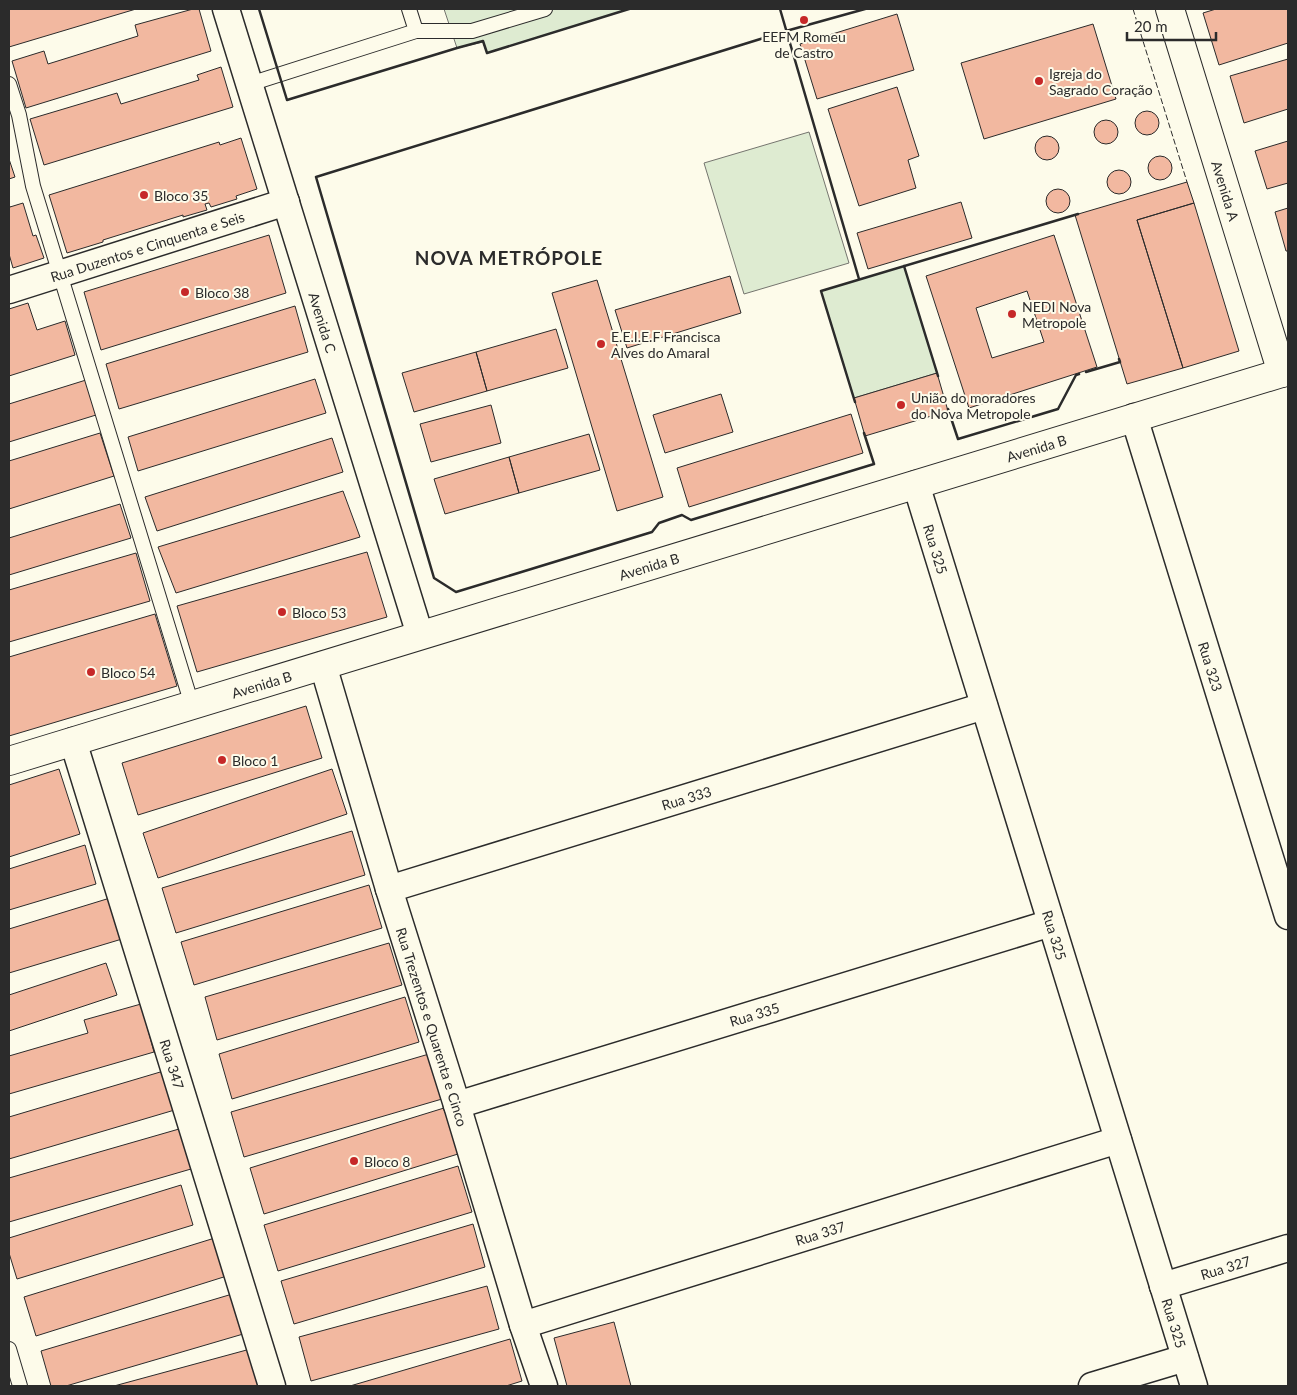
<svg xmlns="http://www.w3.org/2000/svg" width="1297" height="1395" font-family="Lato,sans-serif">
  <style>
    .green { fill: #deebd1; stroke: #74746e }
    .building { fill: #f2b8a0; stroke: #2b2b2b; fill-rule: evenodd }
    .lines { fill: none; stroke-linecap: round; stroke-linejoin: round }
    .service-casing { stroke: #2b2b2b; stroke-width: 16 }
    .minor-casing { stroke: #2b2b2b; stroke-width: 29 }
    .tertiary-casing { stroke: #2b2b2b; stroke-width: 30 }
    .service { stroke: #fdfbea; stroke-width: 14 }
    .minor { stroke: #fdfbea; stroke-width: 26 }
    .tertiary { stroke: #fdfbea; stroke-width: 28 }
    .fence { stroke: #2b2b2b; stroke-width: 1; stroke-dasharray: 6 2.5; stroke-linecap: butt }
    .wall { stroke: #2b2b2b; stroke-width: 2.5 }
    .poi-dot { fill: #c62828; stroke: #fdfbea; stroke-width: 2 }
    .labels { text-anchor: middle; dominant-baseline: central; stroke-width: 4; stroke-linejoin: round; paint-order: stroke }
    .poi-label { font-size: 14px; fill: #2b2b2b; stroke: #fdfbea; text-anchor: start }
    .street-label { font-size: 14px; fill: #2b2b2b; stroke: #fdfbea }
    .district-label { font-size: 19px; font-weight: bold; letter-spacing: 1px; fill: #2b2b2b; stroke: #fdfbea }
  </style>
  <rect width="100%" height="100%" fill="#fdfbea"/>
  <path class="green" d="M444,9H629L487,53L483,42L457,48Z
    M809,132L849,263L744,294L704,163Z
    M904,266L937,373L854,398L821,291Z"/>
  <path class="building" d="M9,9H136L9,47Z
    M193,9H199L211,51L26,108L12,61L44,51L48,64L138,36L135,25Z
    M1216,9H1288V43L1219,65L1203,13Z
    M897,14L914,70L817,99L800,44Z
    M1093,24L1116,99L984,139L961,63Z
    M1288,59V109L1244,123L1230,76Z
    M221,67L233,107L44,165L30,119L117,93L121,104L199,80L197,75Z
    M897,87L919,156L908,160L916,188L859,206L828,109Z
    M1135 123a12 12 0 1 1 24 0a12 12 0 1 1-24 0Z
    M1094 132a12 12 0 1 1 24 0a12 12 0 1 1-24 0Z
    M1035 148a12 12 0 1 1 24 0a12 12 0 1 1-24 0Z
    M241,138L257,189L236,196L237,199L211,207L209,203L205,204L207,210L183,217V215L103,240V242L67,253L49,195L219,142L220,145Z
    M1288,141V183L1267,189L1255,151Z
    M1148 168a12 12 0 1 1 24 0a12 12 0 1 1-24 0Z
    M9,159L15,177L9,179Z
    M1107 182a12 12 0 1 1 24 0a12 12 0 1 1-24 0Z
    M1187,182L1194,203L1137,220L1183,368L1127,384L1075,215Z
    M1046 201a12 12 0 1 1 24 0a12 12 0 1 1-24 0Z
    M961,202L972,238L868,269L857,233Z
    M23,203L33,236L36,235L44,258L13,268L9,254V204L10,207Z
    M1194,203L1239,351L1183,368L1137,220Z
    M1288,208V251H1286L1275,212Z
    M269,235L286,293L101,350L84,292Z
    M1054,235L1097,367L969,408L926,276ZM1027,291L1044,342L992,358L976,308Z
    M730,276L741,313L627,348L615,310Z
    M597,280L663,497L617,511L552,293Z
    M28,303L37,330L65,321L75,355L9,376V309Z
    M295,306L308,352L119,409L106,364Z
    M556,329L568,368L487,391L476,352Z
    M476,352L487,391L414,412L402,373Z
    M937,373L948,411L865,436L854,398Z
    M315,379L326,413L138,471L128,437Z
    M86,380L96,415L9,442V404Z
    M721,394L733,432L665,453L653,415Z
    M491,405L501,443L431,462L420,424Z
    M851,414L863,453L689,507L677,468Z
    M100,433L114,476L9,509V461Z
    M589,434L600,470L519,493L509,457Z
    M332,438L343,472L157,531L145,497Z
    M509,457L519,493L445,514L434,479Z
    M343,491L360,537L176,593L158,547Z
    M120,504L131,538L9,575V538Z
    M367,552L387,617L197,672L177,606Z
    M136,553L150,601L9,642V590Z
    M155,614L177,686L9,736V657Z
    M306,706L322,758L138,815L122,763Z
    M59,769L80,834L9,857V785Z
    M332,769L347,814L158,878L143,833Z
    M352,831L365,875L176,933L162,888Z
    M85,845L96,884L9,910V869Z
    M369,885L382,928L194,985L181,942Z
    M110,898L122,939L9,973V929Z
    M389,943L402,985L217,1040L205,997Z
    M106,963L117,995L9,1031V995Z
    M405,997L419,1042L232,1099L219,1054Z
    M141,1004L154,1052L9,1094V1056L88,1033L84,1020Z
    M429,1054L442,1099L244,1157L231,1112Z
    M167,1070L178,1109L9,1159V1117Z
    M444,1108L458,1154L264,1214L250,1168Z
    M179,1129L191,1169L9,1222V1178Z
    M458,1166L472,1212L278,1271L264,1225Z
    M181,1185L193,1225L17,1279L9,1253V1238Z
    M473,1224L485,1267L294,1324L281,1281Z
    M218,1237L230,1275L36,1336L24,1297Z
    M487,1286L499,1329L311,1381L299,1337Z
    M239,1292L250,1332L66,1386H51L41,1351Z
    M614,1322L631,1386H567L554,1338Z
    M510,1339L522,1381L506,1386H350Z
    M254,1348L265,1386H114Z"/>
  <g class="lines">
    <g class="service-casing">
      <path id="service" d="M409,9L416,31
        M9,84L19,115L33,186L192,705
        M250,84L416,31H472L545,9
        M9,1349L20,1386"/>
    </g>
    <g class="minor-casing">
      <g id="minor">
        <path id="s1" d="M226,9L420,635"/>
        <path id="s2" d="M9,290L286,202"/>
        <path id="s3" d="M1134,417L1288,916"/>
        <path id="s4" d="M916,484L1194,1386"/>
        <path id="s5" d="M323,665L389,889L457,1105L523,1325L544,1386"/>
        <path id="s6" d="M73,741L272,1386"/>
        <path id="s7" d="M389,889L984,706"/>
        <path id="s8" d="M457,1105L1051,923"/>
        <path id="s9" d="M1163,1286L1288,1248"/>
        <path id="s10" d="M523,1325L1118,1140"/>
        <path d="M1092,1386L1185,1358"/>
      </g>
    </g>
    <g class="tertiary-casing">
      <g id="tertiary">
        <path id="s11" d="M1170,9L1282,373"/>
        <path id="s12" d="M9,761L1288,371"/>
      </g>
    </g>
    <use href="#service" class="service"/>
    <use href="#minor" class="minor"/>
    <use href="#tertiary" class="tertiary"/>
    <path class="fence" d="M1133,9L1187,182"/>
    <path class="wall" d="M259,9L287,100L457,48L483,41L487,53L629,9
      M780,9L859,279
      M904,266L938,376
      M1086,372L1120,362L1119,359
      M855,402L821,291L1078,214
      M948,409L958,439L1058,409L1076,375L1079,374
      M864,433L874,464L691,520L682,515L659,523L652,532L456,592L434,578L316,177L786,31L865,9"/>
  </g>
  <g class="poi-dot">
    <circle cx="804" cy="20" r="5"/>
    <circle cx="1039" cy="81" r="5"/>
    <circle cx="144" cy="195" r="5"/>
    <circle cx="185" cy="292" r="5"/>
    <circle cx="1012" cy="314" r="5"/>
    <circle cx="601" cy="344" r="5"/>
    <circle cx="901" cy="405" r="5"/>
    <circle cx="282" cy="612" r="5"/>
    <circle cx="91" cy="672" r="5"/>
    <circle cx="222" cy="760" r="5"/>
    <circle cx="354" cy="1161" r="5"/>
  </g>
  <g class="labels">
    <g class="poi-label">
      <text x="804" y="36" text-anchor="middle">EEFM Romeu<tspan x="804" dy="16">de Castro</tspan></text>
      <text x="1049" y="73">Igreja do<tspan x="1049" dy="16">Sagrado Coração</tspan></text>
      <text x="154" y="195">Bloco 35</text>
      <text x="195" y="292">Bloco 38</text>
      <text x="1022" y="306">NEDI Nova<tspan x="1022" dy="16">Metropole</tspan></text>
      <text x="611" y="336">E.E.I.E.F Francisca<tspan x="611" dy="16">Alves do Amaral</tspan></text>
      <text x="911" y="397">União do moradores<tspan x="911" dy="16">do Nova Metropole</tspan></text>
      <text x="292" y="612">Bloco 53</text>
      <text x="101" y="672">Bloco 54</text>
      <text x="232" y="760">Bloco 1</text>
      <text x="364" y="1161">Bloco 8</text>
    </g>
    <g class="street-label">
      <text stroke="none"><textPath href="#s11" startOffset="190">Avenida A</textPath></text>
      <text stroke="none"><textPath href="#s2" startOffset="145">Rua Duzentos e Cinquenta e Seis</textPath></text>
      <text stroke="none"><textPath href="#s1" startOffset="328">Avenida C</textPath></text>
      <text stroke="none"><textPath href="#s12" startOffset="1074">Avenida B</textPath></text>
      <text stroke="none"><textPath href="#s4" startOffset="68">Rua 325</textPath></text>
      <text stroke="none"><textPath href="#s12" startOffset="669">Avenida B</textPath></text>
      <text stroke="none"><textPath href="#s3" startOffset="261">Rua 323</textPath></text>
      <text stroke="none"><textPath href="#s12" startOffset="264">Avenida B</textPath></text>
      <text stroke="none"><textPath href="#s7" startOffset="311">Rua 333</textPath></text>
      <text stroke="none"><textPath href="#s4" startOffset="472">Rua 325</textPath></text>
      <text stroke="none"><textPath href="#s8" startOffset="311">Rua 335</textPath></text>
      <text stroke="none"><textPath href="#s5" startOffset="378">Rua Trezentos e Quarenta e Cinco</textPath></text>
      <text stroke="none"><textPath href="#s6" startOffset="338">Rua 347</textPath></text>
      <text stroke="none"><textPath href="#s10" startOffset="311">Rua 337</textPath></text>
      <text stroke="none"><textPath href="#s9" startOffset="65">Rua 327</textPath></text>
      <text stroke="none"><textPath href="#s4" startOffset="878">Rua 325</textPath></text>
    </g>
    <g class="district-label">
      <text x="509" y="257">NOVA METRÓPOLE</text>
    </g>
  </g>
  <rect width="1297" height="1395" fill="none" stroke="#2b2b2b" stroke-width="20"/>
  <path d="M1127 32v8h89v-8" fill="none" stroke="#2b2b2b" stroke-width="2.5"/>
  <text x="1134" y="32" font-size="15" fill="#2b2b2b" stroke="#fdfbea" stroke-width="4" paint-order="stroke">20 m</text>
</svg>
